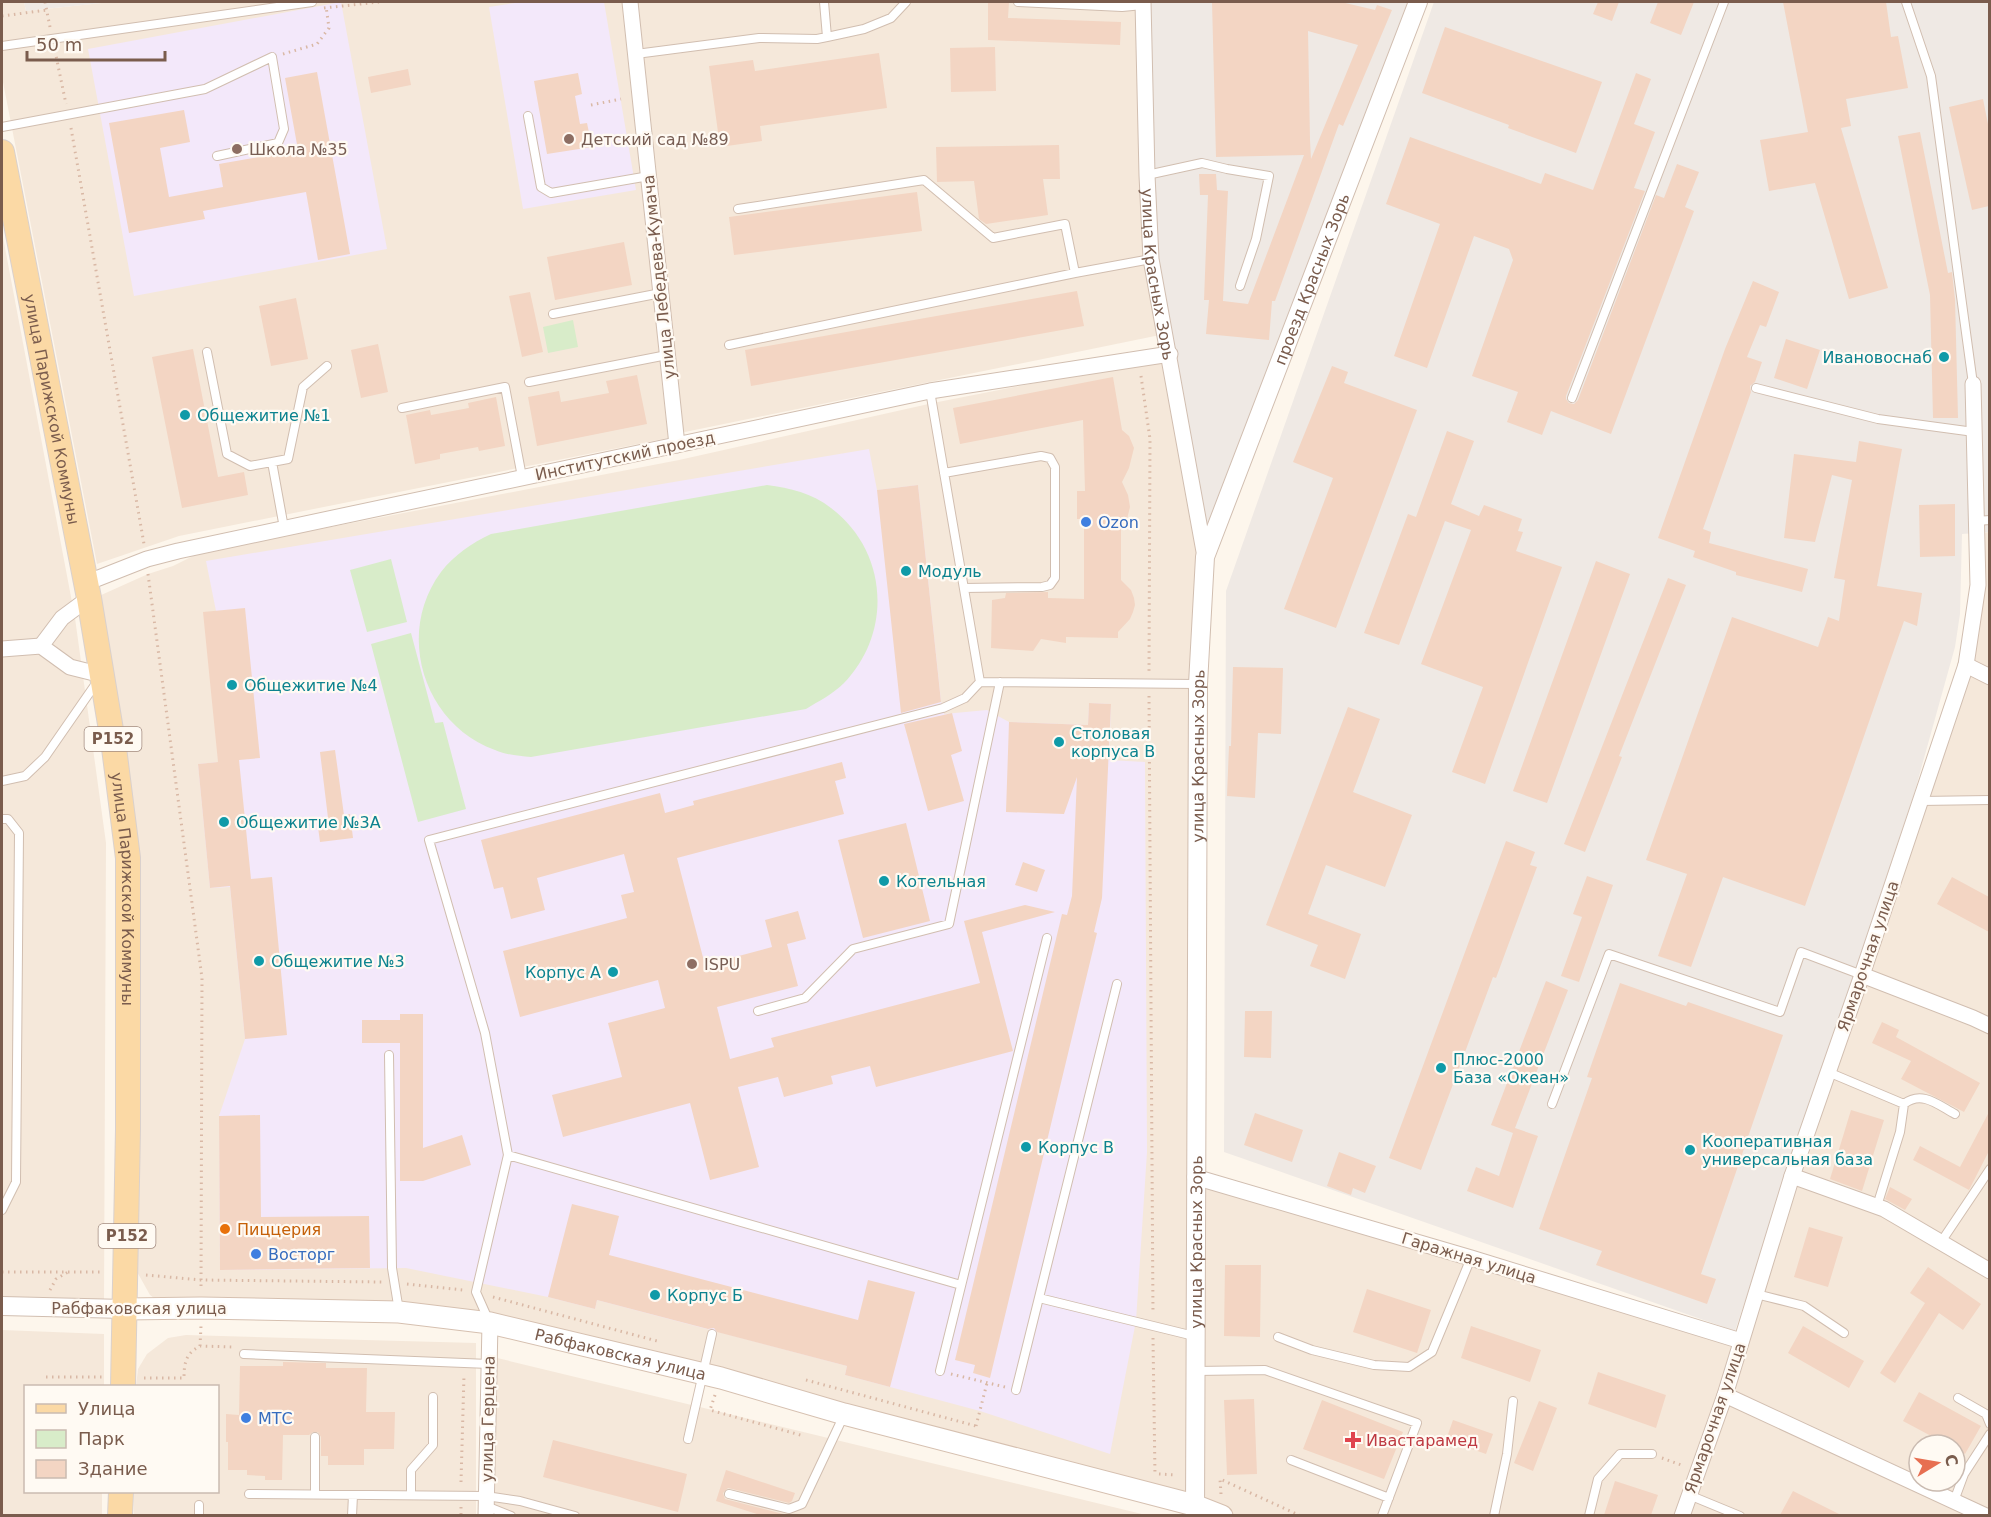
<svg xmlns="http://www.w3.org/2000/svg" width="1991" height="1517" font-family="'DejaVu Sans',sans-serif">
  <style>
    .residential { fill: #f5e8da; fill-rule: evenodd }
    .industrial { fill: #efe9e4 }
    .education { fill: #f3e8fa }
    .green { fill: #d8ecc9 }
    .building { fill: #f3d5c3; fill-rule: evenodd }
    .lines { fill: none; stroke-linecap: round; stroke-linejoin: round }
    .service-casing { stroke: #d1beb0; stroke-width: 10 }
    .minor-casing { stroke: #d1beb0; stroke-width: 17 }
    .tertiary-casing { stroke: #d1beb0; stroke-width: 20 }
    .secondary-casing { stroke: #d6c0b0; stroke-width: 23 }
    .primary-casing { stroke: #dad1cd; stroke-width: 26 }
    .path { stroke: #d9b8a5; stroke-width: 3; stroke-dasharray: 1.5 4.5; stroke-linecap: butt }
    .service { stroke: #fff; stroke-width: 8 }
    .minor { stroke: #fff; stroke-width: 15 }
    .tertiary { stroke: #fff; stroke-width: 18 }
    .secondary { stroke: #fff; stroke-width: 21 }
    .primary { stroke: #fbd9a5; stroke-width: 24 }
    .education-dot { fill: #8d6e63; stroke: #fffaf3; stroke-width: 2 }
    .culture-dot { fill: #0f9aa8; stroke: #fffaf3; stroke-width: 2 }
    .shop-dot { fill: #3f7fe0; stroke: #fffaf3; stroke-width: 2 }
    .food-dot { fill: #e8710a; stroke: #fffaf3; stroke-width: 2 }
    .health-dot { fill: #e0444e; stroke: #fffaf3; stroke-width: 2 }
    .labels { text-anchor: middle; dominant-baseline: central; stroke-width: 4.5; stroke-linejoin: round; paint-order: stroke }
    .shield { fill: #fffaf3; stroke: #a28b7f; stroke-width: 1.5 }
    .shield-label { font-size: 15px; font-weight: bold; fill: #7a5c4d }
    .education-label { font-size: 16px; fill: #785e54; stroke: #fffaf3; text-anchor: start }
    .street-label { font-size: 16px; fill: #7a5c4d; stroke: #fffaf3 }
    .culture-label { font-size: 16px; fill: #0d838f; stroke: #fffaf3; text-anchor: start }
    .shop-label { font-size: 16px; fill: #366cbe; stroke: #fffaf3; text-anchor: start }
    .food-label { font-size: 16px; fill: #c56008; stroke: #fffaf3; text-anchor: start }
    .health-label { font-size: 16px; fill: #be3a42; stroke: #fffaf3; text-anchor: start }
  </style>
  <rect width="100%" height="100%" fill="#fdf6ec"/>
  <path class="residential" d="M2,2H24L26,11L111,2H623L668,438L179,536L97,564L2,77Z
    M633,2H1141L1160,335L680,433Z
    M2,232L75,618L106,843L104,1304L2,1300Z
    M1167,357L1203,558L1192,1509L490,1325L162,1304L150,1295L136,1270L137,857L99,596L148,574L173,566L201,552L679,460L933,403Z
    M1989,532V674L1968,663L1978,534Z
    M1967,667L1989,679V1024L1864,975Z
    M1863,977L1989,1028V1269L1884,1206L1794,1175Z
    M1201,1179L1739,1343L1681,1515L1212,1516L1196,1510Z
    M1794,1179L1883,1210L1989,1274V1514L1727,1393ZM1919,1445H1955V1481H1919Z
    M2,1330L104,1334V1386H26V1492H102V1515H2Z
    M186,1335L476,1343V1515L134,1516V1492H218V1386H136L138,1369L147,1354L168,1338Z
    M493,1357L1146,1515L493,1516Z
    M1726,1397L1982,1516H1684Z"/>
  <path class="industrial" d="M24,2H111L26,11Z
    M1144,2H1416L1205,551L1152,259Z
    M1434,2H1989V532L1962,534L1960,614L1955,647L1914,794L1735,1331L1224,1152L1226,591Z"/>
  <path class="education" d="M341,2L387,249L134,296L88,49Z
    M522,2H604L636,190L523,209L489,7Z
    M869,449L877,490L918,485L941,701L944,714L987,710L1009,722L1088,725L1089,703L1111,704L1109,760L1145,762L1147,1152L1136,1321L1110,1454L980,1411L845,1375L847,1366L597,1300L595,1309L548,1297L406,1268L220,1270L219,1116L245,1039L230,887L210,888L198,764L218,762L216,611L206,561Z"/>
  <path class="green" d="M573,320L578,347L548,353L543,327Z
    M767,485C790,488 812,493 831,508C888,551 893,632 844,683C833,694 819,701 806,709L531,757C519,756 507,755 495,750C424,724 395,634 441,572C454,555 472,543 491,534Z
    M391,559L407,622L367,632L350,570Z
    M411,633L435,723L443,722L466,809L418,822L371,644Z"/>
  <path class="building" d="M988,2H1009L1008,18L1121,22L1120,45L988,40Z
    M1212,2H1341L1375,10L1377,5L1392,10L1343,126L1339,124L1275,301H1272L1269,340L1206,334L1209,300H1204L1208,195H1200L1199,174H1216L1217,190L1228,191L1223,301L1248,304L1304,155L1216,157ZM1308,31L1358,45L1311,159L1310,140Z
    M1598,2H1619L1612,21L1593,14Z
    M1658,2H1694L1681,35L1650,23Z
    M1783,2H1886L1891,37L1898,36L1908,88L1846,99L1851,126L1841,128L1888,288L1849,299L1815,183L1769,191L1760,140L1808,132Z
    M1445,27L1602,82L1576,153L1508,128L1509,125L1422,93Z
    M995,47L996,91L951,92L950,48Z
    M879,53L887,108L760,126L762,141L720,147L709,66L753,60L755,71Z
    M408,69L411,85L371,93L368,77Z
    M317,72L350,254L318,260L306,192L203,211L205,219L129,233L109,123L184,110L190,142L160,148L169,197L223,187L219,164L298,150L285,78Z
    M578,73L582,94L575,96L580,124L587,123L592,147L547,154L534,81Z
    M1636,73L1651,79L1634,124L1655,132L1634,188L1645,191L1566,396V399L1569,403L1574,404L1578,400L1656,195L1664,198L1677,164L1699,172L1685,207L1694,211L1611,434L1551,411L1542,435L1507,422L1518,392L1472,376L1513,260L1509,249L1474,236L1427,368L1394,356L1440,224L1386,204L1410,137L1541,184L1545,173L1593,190Z
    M1983,99L1989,129V206L1972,210L1949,107Z
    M1920,132L1948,273L1952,272L1955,299L1958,418H1933L1930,295L1898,136Z
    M1059,145L1060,179H1043L1048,215L986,224L979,219L974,181L937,182L936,147Z
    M917,192L922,231L734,255L729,217Z
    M624,242L632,285L555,300L547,257Z
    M1753,281L1779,292L1766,327L1760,325L1747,357L1762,362L1755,382L1750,386L1751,392L1703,529L1711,532L1709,543L1808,569L1802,592L1736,575V572L1693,557L1695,551L1658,538L1725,349Z
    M1077,291L1084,326L751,386L745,350Z
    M530,292L543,352L522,357L509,296Z
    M296,298L308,359L271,366L259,306Z
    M1786,339L1820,350L1807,389L1774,378Z
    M378,344L388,392L361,398L351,350Z
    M193,349L218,477L244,472L248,495L182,508L152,357Z
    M1332,366L1348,372L1344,383L1417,410L1336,628L1284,609L1333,478L1293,462Z
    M637,375L647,424L537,446L528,397L559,391L561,402L609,393L606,381Z
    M1113,377L1122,430L1129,436L1134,448L1129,468L1122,482L1128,495L1130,507L1127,519L1121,527V580L1131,590L1134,598L1135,605L1133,612L1130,619L1118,632V638L1066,637V643L1041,639L1033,651L991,648L992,600L1005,598L1006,593L1048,592V598L1084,599V519H1077V491H1085L1083,420L960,444L953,408Z
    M496,397L505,446L479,451L478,447L440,454V459L415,464L406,415L430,410L431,415L469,408L468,403Z
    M1447,431L1474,441L1451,504L1479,516L1484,505L1522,519L1518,531L1523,532L1516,551L1562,567L1485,784L1452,772L1483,687L1421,664L1471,530L1445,521L1399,645L1364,633L1408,514L1416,517Z
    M1859,441L1902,449L1877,586L1922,593L1917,626L1904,621L1805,906L1723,877L1691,967L1658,956L1687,874L1646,860L1732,617L1818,647L1828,617L1839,621L1845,580L1834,578L1852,480L1832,475L1815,542L1784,538L1794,454L1856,462Z
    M918,485L941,702L901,713L877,490Z
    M1955,504V556L1920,557L1919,505Z
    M1596,561L1630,574L1547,803L1513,791Z
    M1668,578L1686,585L1619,756L1622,757L1585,852L1564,844Z
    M245,608L260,758L239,760L251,879L272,877L287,1035L245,1039L230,886L210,888L198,764L218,762L203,612Z
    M1233,667L1283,668L1281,734L1258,733L1255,798L1227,796L1229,746H1231Z
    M1089,703L1111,704L1102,898L1094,932L1097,933L990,1378L973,1373L975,1365L955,1360L1062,914L1067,915L1072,896L1077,777L1064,814L1006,812L1009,722L1088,725Z
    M1348,707L1380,719L1353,792L1412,815L1385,887L1326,865L1308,914L1361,934L1345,979L1310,966L1318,945L1266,925Z
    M952,713L962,751L951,755L964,801L928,811L904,724Z
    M335,750L344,815L350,814L353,838L320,842L318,827L329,826L320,752Z
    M842,762L846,778L835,781L844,814L677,858L705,965L772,947L765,920L798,911L806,939L787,944L798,986L717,1007L730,1059L774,1047L771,1038L980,983L964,921L1025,905L1055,912L982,932L1013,1051L876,1087L870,1066L831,1076L833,1084L784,1097L778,1077L738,1087L759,1167L710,1180L690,1103L563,1137L552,1095L622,1077L608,1023L665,1008L658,980L520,1017L503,951L627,918L621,895L634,892L624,854L537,878L545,910L511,919L503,887L494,889L481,840L660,793L665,813L694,805L693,801Z
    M906,823L930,921L863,938L838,840Z
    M1506,841L1535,852L1530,865L1537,867L1496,978L1493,977L1421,1170L1389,1158Z
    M1023,862L1045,870L1037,892L1015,885Z
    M1587,876L1613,885L1579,982L1561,976L1582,917L1573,914Z
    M1952,877L1989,897V932L1937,904Z
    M1546,981L1568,990L1515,1128L1538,1136L1513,1208L1467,1191L1476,1167L1499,1176L1513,1133L1491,1125Z
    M1620,983L1686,1006L1688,1002L1783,1035L1701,1274L1716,1279L1707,1304L1596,1265L1602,1251L1539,1229L1592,1078L1587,1077Z
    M1245,1011H1272L1271,1058L1244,1057Z
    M400,1014H423V1148L462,1135L471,1165L423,1181H400V1043H362V1020H400Z
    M1882,1022L1899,1030L1896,1037L1980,1083L1964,1112L1901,1079L1911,1061L1872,1043Z
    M1851,1110L1884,1120L1862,1191L1830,1179Z
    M1989,1112V1151L1969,1190L1913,1160L1920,1146L1960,1167Z
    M1255,1113L1303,1130L1292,1162L1244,1145Z
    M260,1115L261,1217L369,1216L370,1268L220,1270L219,1116Z
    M1339,1152L1376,1166L1365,1193L1353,1188L1351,1195L1327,1186Z
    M1890,1187L1912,1199L1905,1210L1885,1199Z
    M572,1204L619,1216L609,1255L858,1320L868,1280L915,1292L890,1387L845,1375L847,1366L717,1332L714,1328L708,1329L597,1300L595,1309L548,1297Z
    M1809,1227L1843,1237L1828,1287L1794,1277Z
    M1225,1265H1261L1260,1337L1224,1336Z
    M1928,1267L1981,1304L1963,1330L1939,1313L1895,1383L1880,1373L1925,1303L1910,1293Z
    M1367,1289L1431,1310L1417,1353L1353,1332Z
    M1471,1326L1541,1350L1530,1382L1461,1358Z
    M1803,1326L1864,1361L1849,1388L1788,1353Z
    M283,1362L326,1363V1368H367L366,1412H395L394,1449H364V1465H328V1456H321V1437L318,1432H313L309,1435H283L282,1480H265V1476L247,1475V1470H228V1442H226V1414L239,1415L240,1366H283Z
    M1598,1372L1666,1395L1656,1428L1588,1404Z
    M1919,1392L1981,1426L1965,1454L1955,1449V1445H1948L1903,1421Z
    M1254,1399L1257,1474L1227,1475L1224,1400Z
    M1322,1400L1403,1432L1384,1479L1303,1449Z
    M1539,1401L1557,1408L1533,1471L1514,1463Z
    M1453,1420L1493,1434L1486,1454L1446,1440Z
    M553,1440L687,1474L678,1512L543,1477Z
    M726,1470L795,1493L792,1501L789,1503L728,1488L723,1493L725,1499L787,1515H760L716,1501Z
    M1615,1481L1658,1495L1651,1515H1604Z
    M1793,1491L1841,1515H1780Z"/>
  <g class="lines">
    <g class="service-casing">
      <path id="service" d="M824,2L827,37
        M1018,2L1122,7L1143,5
        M1906,2L1931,76L1973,384
        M2,46L312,2
        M636,54L759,38L817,39L827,37L864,29L891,18L906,2
        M528,116L541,187L551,193L649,176
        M2,127L205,89L272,57L284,129L278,143L217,156
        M1147,175L1202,163L1227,169L1269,176L1256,239L1240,286
        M738,209L924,180L993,238L1065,224L1075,273
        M553,314L661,293
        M729,345L1075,273L1151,259
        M207,352L227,454L250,466L272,462L284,528
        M529,382L667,355
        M1756,388L1878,419L1974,432
        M930,391L980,682
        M1572,398L1724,2
        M402,408L505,387L522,477
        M272,462L288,459L303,387L327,366
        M944,473L1041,456L1050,458L1055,467V578L1050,585L1042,587L964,588
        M1976,521L1990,520
        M2,781L25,776L45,757L97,682
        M1920,801L1990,800
        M2,819H8L19,833L16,1182L2,1210
        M758,1011L805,998L853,949L949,924L1000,682
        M389,1055L392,1268L399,1311
        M1828,1072L1904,1104C1922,1090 1938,1105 1955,1114
        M1552,1104L1609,954L1780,1012L1801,952L1862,975
        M508,1155L961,1285
        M1877,1206L1900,1132L1904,1104
        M1941,1242L1990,1169
        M1756,1294L1804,1306L1844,1333
        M1039,1298L1194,1336
        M488,1319L476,1292L508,1155L485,1033L429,840L943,708L965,698L980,682L1197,684
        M1278,1337L1312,1350L1374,1365L1409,1367L1432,1352L1471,1258
        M244,1354L489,1364
        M940,1371L1047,938
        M1196,1371L1265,1370L1417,1423L1382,1516
        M1016,1390L1117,984
        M1958,1398L1986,1414L1990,1424
        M315,1437V1494
        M688,1439L712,1334
        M1291,1460L1389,1498
        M249,1494L486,1496L520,1501L575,1516
        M729,1494L789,1509L802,1504L844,1415
        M411,1495V1470L433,1445V1397
        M1689,1495L1740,1516
        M1954,1501L1964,1474L1990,1434
        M486,1506L511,1516
        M199,1516V1505
        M352,1516L353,1495
        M1494,1516L1507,1454L1513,1401
        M1589,1516L1598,1479L1620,1454H1652"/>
    </g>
    <g class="minor-casing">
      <g id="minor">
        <path d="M630,2L677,445"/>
        <path id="s1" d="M1143,2L1147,175L1151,259L1205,557"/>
        <path d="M86,583L147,559L178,551L930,391L1170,354"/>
        <path d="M41,646L62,618L89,598"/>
        <path d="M2,649L41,646L70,667L102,675"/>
        <path d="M1966,665L1990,677"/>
        <path d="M1862,975L1973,1018L1990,1026"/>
        <path d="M1792,1176L1884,1209L1990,1271"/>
        <path d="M1195,1177L1471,1258L1741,1341"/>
        <path d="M1725,1395L1986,1516"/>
        <path d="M486,1516L490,1323"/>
        <path d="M1682,1516L1725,1395L1792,1176L1862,975L1966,665L1978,585L1973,384"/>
      </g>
    </g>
    <g class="tertiary-casing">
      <g id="tertiary">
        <path d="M2,1306L125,1309"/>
        <path id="s2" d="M1195,1516L1198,684L1205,557L1418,2"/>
      </g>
    </g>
    <g class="secondary-casing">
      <g id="secondary">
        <path id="s3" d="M125,1309L201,1308L399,1312L490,1323L721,1378L844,1414L1194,1505L1222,1516"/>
      </g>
    </g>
    <g class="primary-casing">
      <g id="primary">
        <path id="s4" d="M2,152L89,598L114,748L128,858V1129L123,1386"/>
        <path d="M120,1516L121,1492"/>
      </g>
    </g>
    <path class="path" d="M45,2L50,27
      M324,8L379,2
      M2,16L47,10
      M55,51L66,104
      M283,54L317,44L329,28L326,6
      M591,105L621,99
      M71,128L144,544
      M1141,376L1150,439L1149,672
      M148,574L202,978L201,1290
      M1149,696L1153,1314
      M2,1272H104
      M146,1275L201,1280L382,1282
      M407,1284L463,1290
      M50,1290L56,1279L68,1272
      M493,1297L657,1341
      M1153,1338L1155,1476
      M200,1346L201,1326
      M951,1374L1005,1387
      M46,1377H104
      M144,1378H184C184,1363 186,1353 200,1346L234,1347
      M806,1380L976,1426
      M715,1395L710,1410L804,1436
      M976,1426L987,1383
      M1662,1458L1684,1466
      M1159,1474L1177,1475
      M461,1482L464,1375
      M1221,1494L1220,1479L1301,1516
      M461,1507V1516"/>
    <use href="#service" class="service"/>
    <use href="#minor" class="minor"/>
    <use href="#tertiary" class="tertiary"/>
    <use href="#secondary" class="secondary"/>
    <use href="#primary" class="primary"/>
  </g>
  <g class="education-dot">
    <circle cx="569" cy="139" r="6"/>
    <circle cx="237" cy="149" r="6"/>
    <circle cx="692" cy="964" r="6"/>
  </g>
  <g class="culture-dot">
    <circle cx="1944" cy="357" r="6"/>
    <circle cx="185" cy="415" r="6"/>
    <circle cx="906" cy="571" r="6"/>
    <circle cx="232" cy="685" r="6"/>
    <circle cx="1059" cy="742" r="6"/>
    <circle cx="224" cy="822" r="6"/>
    <circle cx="884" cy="881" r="6"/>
    <circle cx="259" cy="961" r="6"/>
    <circle cx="613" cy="972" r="6"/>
    <circle cx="1441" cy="1068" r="6"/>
    <circle cx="1026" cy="1147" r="6"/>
    <circle cx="1690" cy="1150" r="6"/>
    <circle cx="655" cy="1295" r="6"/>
  </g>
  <g class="shop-dot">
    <circle cx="1086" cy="522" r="6"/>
    <circle cx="256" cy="1254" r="6"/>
    <circle cx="246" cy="1418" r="6"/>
  </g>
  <circle class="food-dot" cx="225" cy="1229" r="6"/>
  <path class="health-dot" d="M1350 1431h6v6h6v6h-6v6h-6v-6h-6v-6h6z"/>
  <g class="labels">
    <g class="shield">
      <rect x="84.5" y="727" width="57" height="24" rx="4.5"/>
      <rect x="98.5" y="1224" width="57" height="24" rx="4.5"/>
    </g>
    <g class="shield-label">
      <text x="113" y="739">Р152</text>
      <text x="127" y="1236">Р152</text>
    </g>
    <g class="education-label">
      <text x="581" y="139">Детский сад №89</text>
      <text x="249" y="149">Школа №35</text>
      <text x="704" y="964">ISPU</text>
    </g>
    <g class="street-label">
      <text stroke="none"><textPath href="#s1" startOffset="273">улица Красных Зорь</textPath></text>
      <text transform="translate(659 277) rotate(-96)">улица Лебедева-Кумача</text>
      <text stroke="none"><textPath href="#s2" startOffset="1257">проезд Красных Зорь</textPath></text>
      <text stroke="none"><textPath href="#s4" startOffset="262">улица Парижской Коммуны</textPath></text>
      <text transform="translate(625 456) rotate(-12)">Институтский проезд</text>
      <text stroke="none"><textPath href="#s2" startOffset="760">улица Красных Зорь</textPath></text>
      <text stroke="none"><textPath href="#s4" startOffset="748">улица Парижской Коммуны</textPath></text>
      <text transform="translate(1868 956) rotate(-71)">Ярмарочная улица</text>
      <text stroke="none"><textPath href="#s2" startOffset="274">улица Красных Зорь</textPath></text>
      <text transform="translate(1469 1258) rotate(17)">Гаражная улица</text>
      <text x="139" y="1308">Рабфаковская улица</text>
      <text stroke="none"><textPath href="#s3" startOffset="500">Рабфаковская улица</textPath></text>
      <text transform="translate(1715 1418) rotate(-71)">Ярмарочная улица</text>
      <text transform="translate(488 1419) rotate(-89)">улица Герцена</text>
    </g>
    <g class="culture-label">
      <text x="1932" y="357" text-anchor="end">Ивановоснаб</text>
      <text x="197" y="415">Общежитие №1</text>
      <text x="918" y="571">Модуль</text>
      <text x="244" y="685">Общежитие №4</text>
      <text x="1071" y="733">Столовая<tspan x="1071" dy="18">корпуса В</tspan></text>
      <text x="236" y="822">Общежитие №3А</text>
      <text x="896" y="881">Котельная</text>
      <text x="271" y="961">Общежитие №3</text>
      <text x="601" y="972" text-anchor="end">Корпус А</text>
      <text x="1453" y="1059">Плюс-2000<tspan x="1453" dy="18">База «Океан»</tspan></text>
      <text x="1702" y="1141">Кооперативная<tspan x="1702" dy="18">универсальная база</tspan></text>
      <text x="1038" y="1147">Корпус В</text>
      <text x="667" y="1295">Корпус Б</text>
    </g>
    <g class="shop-label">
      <text x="1098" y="522">Ozon</text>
      <text x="268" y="1254">Восторг</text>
      <text x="258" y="1418">МТС</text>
    </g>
    <g class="food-label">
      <text x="237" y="1229">Пиццерия</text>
    </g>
    <g class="health-label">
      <text x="1366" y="1440">Ивастарамед</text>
    </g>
  </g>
  <rect width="1991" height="1517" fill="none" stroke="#7a5c4d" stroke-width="6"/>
  <rect x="24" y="1385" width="195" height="108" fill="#fffaf3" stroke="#cabbb1" stroke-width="1.5"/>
  <rect x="36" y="1404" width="30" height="9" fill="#fbd9a5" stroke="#cabbb1" stroke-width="1.5"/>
  <text x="78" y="1415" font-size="18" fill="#7a5c4d">Улица</text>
  <rect x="36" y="1430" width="30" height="18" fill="#d8ecc9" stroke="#cabbb1" stroke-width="1.5"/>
  <text x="78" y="1445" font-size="18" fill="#7a5c4d">Парк</text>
  <rect x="36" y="1460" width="30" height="18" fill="#f3d5c3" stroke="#cabbb1" stroke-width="1.5"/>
  <text x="78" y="1475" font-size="18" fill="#7a5c4d">Здание</text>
  <g transform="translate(1937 1463) rotate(79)"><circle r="28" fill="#fffaf3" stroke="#cabbb1" stroke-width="1.5"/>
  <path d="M0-4.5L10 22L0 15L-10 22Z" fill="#e76f51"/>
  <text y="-9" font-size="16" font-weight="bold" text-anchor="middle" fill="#7a5c4d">С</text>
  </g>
  <path d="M27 51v9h138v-9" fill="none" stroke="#7a5c4d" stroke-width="3"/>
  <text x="36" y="51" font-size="18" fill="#7a5c4d" stroke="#fffaf3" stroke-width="4.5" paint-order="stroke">50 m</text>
</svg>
